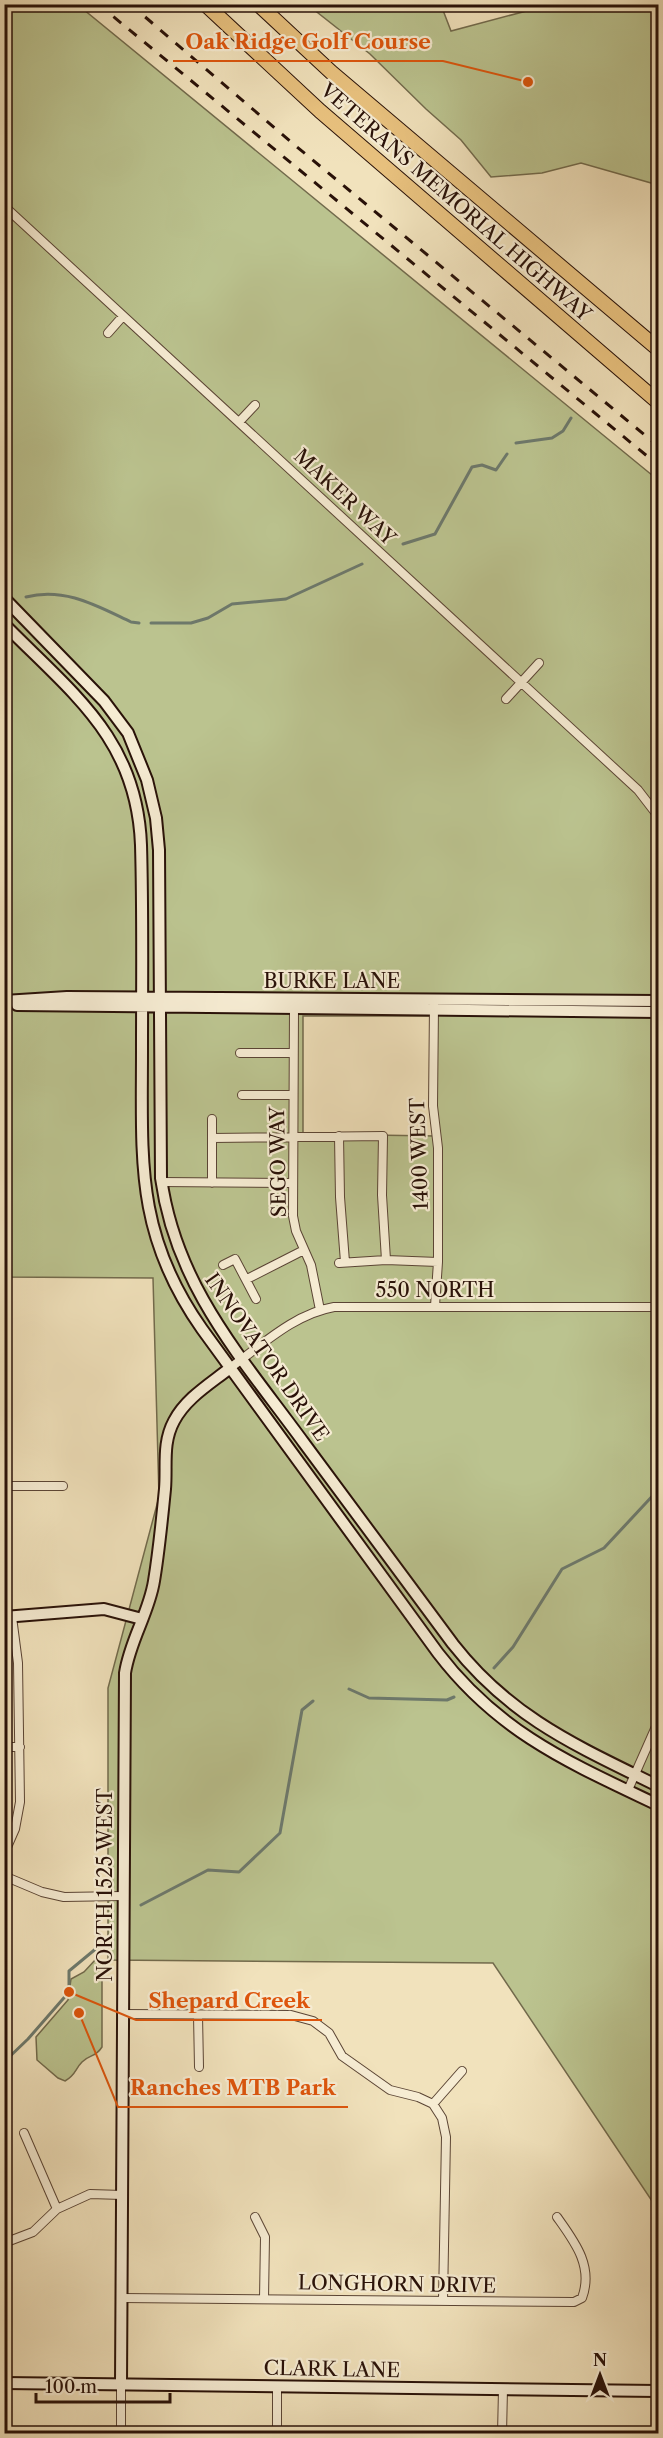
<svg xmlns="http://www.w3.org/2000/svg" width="663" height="2438" font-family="'Libre Caslon Text',serif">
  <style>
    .green { fill: #bbc38f; stroke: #726a4c; stroke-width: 1.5; fill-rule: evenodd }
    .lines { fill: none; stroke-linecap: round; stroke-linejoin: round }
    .stream { stroke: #6d796c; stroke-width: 3 }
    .street-casing { stroke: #5b4535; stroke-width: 10 }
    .secondary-casing { stroke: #291108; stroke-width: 14 }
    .highway-casing { stroke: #291108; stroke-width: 16 }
    .street { stroke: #f6ecd3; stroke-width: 8 }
    .secondary { stroke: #f6ecd3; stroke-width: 10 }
    .highway { stroke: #e8c17e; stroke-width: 14 }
    .rail { stroke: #291108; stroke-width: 3; stroke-dasharray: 10 10; stroke-linecap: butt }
    .labels { text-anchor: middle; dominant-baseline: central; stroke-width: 4.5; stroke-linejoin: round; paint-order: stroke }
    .street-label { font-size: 20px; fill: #291108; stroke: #f6ecd3 }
    .leader { fill: none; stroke: #de550c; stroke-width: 2 }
    .callout-dot { fill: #de550c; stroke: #f6ecd3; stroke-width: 2 }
    .callout-label { font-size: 21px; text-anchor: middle; font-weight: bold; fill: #de550c; stroke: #f6ecd3; stroke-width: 4.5; stroke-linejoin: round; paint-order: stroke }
  </style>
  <rect width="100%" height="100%" fill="#f1e2bc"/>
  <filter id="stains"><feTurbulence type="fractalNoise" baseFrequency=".00333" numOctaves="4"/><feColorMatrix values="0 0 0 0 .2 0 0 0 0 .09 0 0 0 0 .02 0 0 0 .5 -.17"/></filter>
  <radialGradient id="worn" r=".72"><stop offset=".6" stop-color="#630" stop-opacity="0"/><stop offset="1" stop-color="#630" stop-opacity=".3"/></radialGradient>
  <path class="green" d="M5,5H78L658,480V2210L493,1963L108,1960V1688L159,1497L153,1278L5,1277ZM303,1016H434L436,1136L303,1134Z
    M308,5H441L451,31L549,5H658V189L651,183L581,163L542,173L491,177L461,140L426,109L370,54Z
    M97,1958L102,1961V2047C95,2058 90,2054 82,2062C75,2069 76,2075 65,2081L58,2078L37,2060L36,2037L68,2000L71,1979L84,1972Z"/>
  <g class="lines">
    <path class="stream" d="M657,310L658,311
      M516,443L552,438L563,431L571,418
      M403,544L435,534L472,467L482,465L496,470L507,454
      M26,597C65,587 97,606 131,622L139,623
      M151,623H191L208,618L232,604L286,599L362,564
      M494,1668L513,1647L562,1569L604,1548L658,1490
      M349,1689L369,1698L447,1700L454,1697
      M141,1905L208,1870L239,1872L280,1833L302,1710L313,1701
      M4,2062L28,2039L69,1992V1971L104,1942"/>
    <g class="street-casing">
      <path id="street" d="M4,206L638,790L658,816
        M108,333L123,316
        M239,422L255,405
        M506,699L539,663
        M434,1005L433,1106L438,1148V1262L435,1306
        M294,1009L293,1216L296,1231L311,1265L320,1310
        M240,1053H293
        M242,1095H293
        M212,1119V1183
        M339,1136L340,1197L345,1262
        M212,1138L383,1136L382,1195L386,1260
        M161,1182L293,1183
        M339,1263L386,1260L438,1262
        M223,1265L235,1259L256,1299
        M247,1279L304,1250
        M230,1368C262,1345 294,1314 334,1307H658
        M4,1486H63
        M4,1747H20
        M628,1790L658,1722
        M4,1854L15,1829L20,1802L18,1663L12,1617
        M4,1876L42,1892L64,1897L122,1896
        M122,2014L291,2015L313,2021L329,2033L342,2056L390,2090L418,2097L433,2104L442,2118L446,2137L443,2301
        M198,2015L199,2067
        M433,2104L462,2071
        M24,2133L57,2209
        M255,2217L265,2237L264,2299
        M4,2243L33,2232L57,2209L90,2194L122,2195
        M122,2298L574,2302L582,2298C594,2266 574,2241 557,2217
        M121,2383V2434
        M277,2434V2386
        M502,2434L503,2389"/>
    </g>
    <g class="secondary-casing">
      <path id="secondary" d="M4,598L104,701L128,733L147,780L156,818L159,850L161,1178C176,1287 242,1358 304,1443C354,1510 404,1577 453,1644C511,1718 577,1746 658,1786
        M4,624C73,694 137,739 141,845C143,913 142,982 142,1050C142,1160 135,1234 202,1329L438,1653C499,1733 570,1763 658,1805
        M4,1001L67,997L658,1001
        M17,1005L658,1012
        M4,1617L104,1609L142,1619
        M4,2383L658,2391
        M121,2383L125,1673C130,1640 149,1613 154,1581C159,1551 162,1520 165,1489C167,1466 162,1443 174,1421C186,1398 210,1384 230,1368"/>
    </g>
    <g class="highway-casing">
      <path id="highway" d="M205,4L320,111L658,402
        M258,4L331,72L658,349"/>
    </g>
    <use href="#street" class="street"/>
    <use href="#secondary" class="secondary"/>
    <use href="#highway" class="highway"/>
    <path class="rail" d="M98,4L658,465
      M130,4L297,147L658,446"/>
  </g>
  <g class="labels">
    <g class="street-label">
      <text transform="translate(456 202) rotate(41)">VETERANS MEMORIAL HIGHWAY</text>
      <text transform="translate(345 497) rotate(43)">MAKER WAY</text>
      <text x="332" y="981">BURKE LANE</text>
      <text transform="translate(419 1154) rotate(-92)">1400 WEST</text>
      <text transform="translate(278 1162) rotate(-91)">SEGO WAY</text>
      <text x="435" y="1290">550 NORTH</text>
      <text transform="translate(267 1357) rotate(55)">INNOVATOR DRIVE</text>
      <text transform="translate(105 1885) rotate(-90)">NORTH 1525 WEST</text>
      <text transform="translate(397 2284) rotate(1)">LONGHORN DRIVE</text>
      <text transform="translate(332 2369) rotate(1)">CLARK LANE</text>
    </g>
  </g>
  <path class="leader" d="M528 82L443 61H173M69 1992L136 2020H322M79 2013L118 2107H348"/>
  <g class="callout-dot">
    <circle cx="528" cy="82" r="6"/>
    <circle cx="69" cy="1992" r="6"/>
    <circle cx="79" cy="2013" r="6"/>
  </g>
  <g class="callout-label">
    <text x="308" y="49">Oak Ridge Golf Course</text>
    <text x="229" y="2008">Shepard Creek</text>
    <text x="233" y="2095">Ranches MTB Park</text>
  </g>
  <rect width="663" height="2438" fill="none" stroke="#f1e2bc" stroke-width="24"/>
  <rect x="6" y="6" width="651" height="2426" fill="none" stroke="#291108" stroke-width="3"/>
  <rect x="12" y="12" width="639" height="2414" fill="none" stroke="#291108" stroke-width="1.5"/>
  <g transform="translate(600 2375)" stroke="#f6ecd3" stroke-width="4.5" paint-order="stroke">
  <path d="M0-4.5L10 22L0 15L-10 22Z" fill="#291108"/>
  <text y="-9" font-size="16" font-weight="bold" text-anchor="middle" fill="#291108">N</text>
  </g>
  <path d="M36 2393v9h134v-9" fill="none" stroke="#291108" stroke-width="3"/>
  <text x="45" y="2393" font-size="18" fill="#291108" stroke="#f6ecd3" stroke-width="4.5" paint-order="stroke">100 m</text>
  <rect width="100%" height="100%" filter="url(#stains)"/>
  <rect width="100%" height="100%" fill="url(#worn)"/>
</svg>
